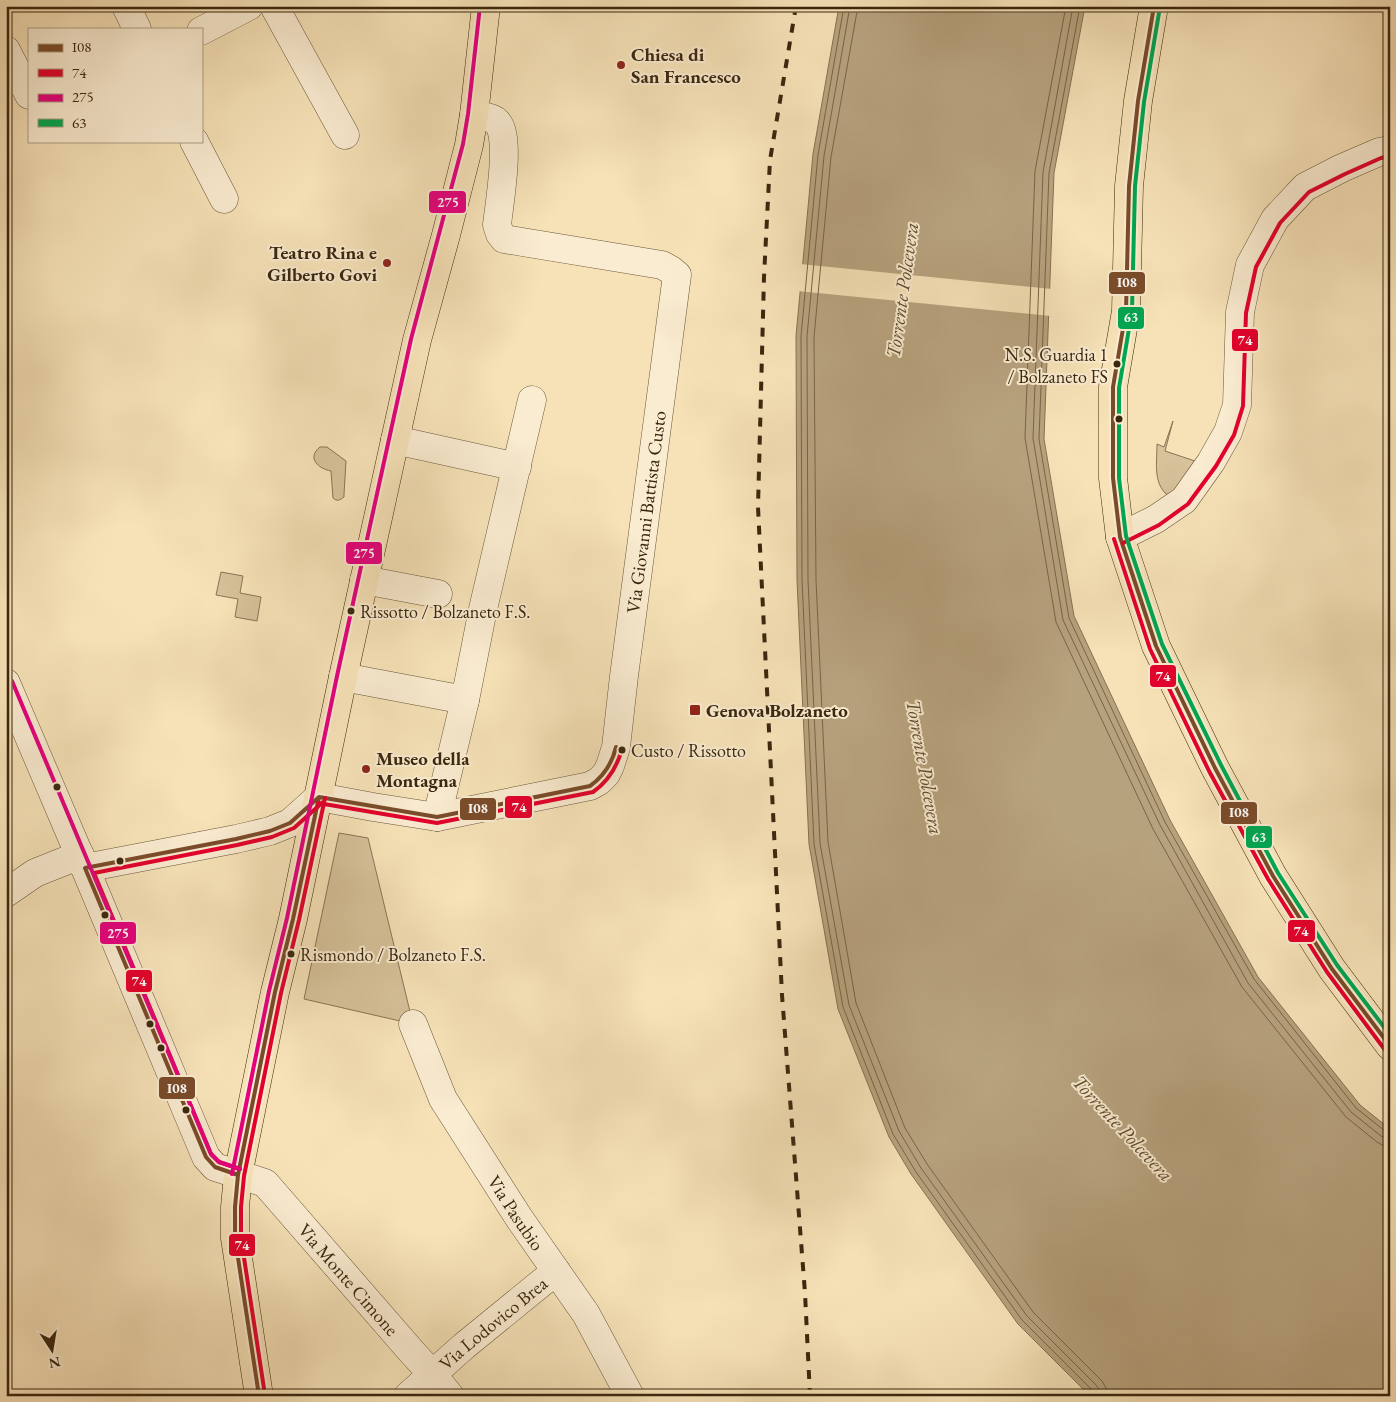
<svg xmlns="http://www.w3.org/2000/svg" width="1396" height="1402" font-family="'EB Garamond',serif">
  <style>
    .green { fill: #d7c29b; stroke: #887454 }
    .water { fill: #b7a27e; stroke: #857151 }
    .pier { fill: #f7e2b8 }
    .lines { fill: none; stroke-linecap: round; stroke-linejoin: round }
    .shore { stroke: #786446; stroke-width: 1 }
    .minor-casing { stroke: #695638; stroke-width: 29 }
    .major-casing { stroke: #3a270e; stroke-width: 29 }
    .minor { stroke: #faecd1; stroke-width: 28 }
    .major { stroke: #f7e2b8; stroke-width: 28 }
    .rail { stroke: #3a270e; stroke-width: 4; stroke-dasharray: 9 9; stroke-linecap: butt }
    .bus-1-casing { stroke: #faecd1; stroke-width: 8 }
    .bus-2-casing { stroke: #faecd1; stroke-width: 8 }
    .bus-3-casing { stroke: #faecd1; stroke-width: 8 }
    .bus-4-casing { stroke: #faecd1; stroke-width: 8 }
    .bus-1 { stroke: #7a4b2a; stroke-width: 4 }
    .bus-2 { stroke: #e4002b; stroke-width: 4 }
    .bus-3 { stroke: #e5007d; stroke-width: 4 }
    .bus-4 { stroke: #00a651; stroke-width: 4 }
    .poi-dot { fill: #8f2418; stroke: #faecd1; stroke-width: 2 }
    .bus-dot { fill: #3a270e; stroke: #faecd1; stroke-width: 2 }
    .labels { text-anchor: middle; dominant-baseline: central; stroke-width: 4; stroke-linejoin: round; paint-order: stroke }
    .bus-label { font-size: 18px; fill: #3a270e; stroke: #faecd1; text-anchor: start }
    .poi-label { font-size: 19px; font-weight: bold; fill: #3a270e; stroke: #faecd1; text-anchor: start }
    .street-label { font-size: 19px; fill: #3a270e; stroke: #faecd1 }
    .water-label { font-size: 20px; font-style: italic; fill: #604c30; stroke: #faecd1 }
    .line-badge { stroke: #faecd1; stroke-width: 2 }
    .badge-label { font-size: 14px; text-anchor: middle; font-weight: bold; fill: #fff }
  </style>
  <rect width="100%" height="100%" fill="#f7e2b8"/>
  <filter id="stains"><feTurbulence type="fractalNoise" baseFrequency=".004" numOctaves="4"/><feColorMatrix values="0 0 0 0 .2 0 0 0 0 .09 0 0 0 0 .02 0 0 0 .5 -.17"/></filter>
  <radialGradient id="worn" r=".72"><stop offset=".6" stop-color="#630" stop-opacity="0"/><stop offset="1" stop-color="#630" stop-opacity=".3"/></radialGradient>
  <path class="green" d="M1173,421L1165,451L1198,462L1173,495L1166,494C1153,481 1157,462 1157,444L1164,447Z
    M320,447H327L346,461L344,494V497C340,500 337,502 333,498L331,471C319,469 306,458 320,447Z
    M221,572L243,576L240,593L261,597L257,621L235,617L238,599L216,595Z
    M339,833L368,838L413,1024L304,999Z"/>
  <path class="water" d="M839,6H1085L1054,173L1044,439L1074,616L1170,820L1258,977L1360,1105L1390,1129V1396H1090L1018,1324L911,1174L889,1137L838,1009L809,844L797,580L796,336L813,154Z"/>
  <path class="pier" d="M800,264L1052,289L1051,316L797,291Z"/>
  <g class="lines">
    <path class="shore" d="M844,6L818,155L801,336L802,580L814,844L843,1007L893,1134L916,1172L1022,1320L1092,1390L1093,1396
      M850,6L824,156L807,336L808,580L820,843L849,1005L899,1131L921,1168L1027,1316L1097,1386L1099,1390L1100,1396
      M858,6L831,157L814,337L816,580L828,842L856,1003L905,1128L927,1164L1033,1312L1102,1381L1106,1388L1107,1396
      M1066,6L1035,171L1025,438L1056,622L1153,829L1242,987L1346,1117L1377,1142L1384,1146H1390
      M1073,6L1043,172L1033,438L1063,620L1160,825L1248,983L1351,1112L1381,1136L1390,1139
      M1080,6L1049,173L1039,439L1069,618L1165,822L1254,979L1356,1108L1385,1131L1390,1132"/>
    <g class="minor-casing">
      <g id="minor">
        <path d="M126,6L137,29"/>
        <path d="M274,6L345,135"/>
        <path d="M201,31L249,6"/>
        <path d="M6,50L29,95"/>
        <path d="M194,141L224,199"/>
        <path d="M395,440L517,467"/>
        <path d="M1120,537L1156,519L1184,500L1211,462L1228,432L1237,405L1240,312L1250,265L1275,219L1305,187L1342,168L1379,152L1390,150"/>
        <path d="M364,580L438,594"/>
        <path d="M343,677L465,700"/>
        <path id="s1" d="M6,683L85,868L206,1157L215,1167L265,1183L411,1351L433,1375L450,1396"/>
        <path d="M437,817L465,700L483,609L532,400"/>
        <path id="s2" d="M85,868L236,839L270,831L290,823L319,797L373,807L437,817L590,786L599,781L606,774L610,766L616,747L624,676L677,275L671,270L662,265L504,239L500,234L497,225C499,205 512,133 496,121C491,117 481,116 474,115"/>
        <path d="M6,893L35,873L80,855"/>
        <path id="s3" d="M413,1024L443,1099L519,1218L586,1314L630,1396"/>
        <path id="s4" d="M408,1396L464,1346L556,1271"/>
      </g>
    </g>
    <g class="major-casing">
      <path id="major" d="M1154,6L1138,101L1129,186L1126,311L1113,387V478L1120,537L1156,646L1215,768L1273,876L1332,969L1390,1046
        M259,1396L235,1238V1207L238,1175L275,992L293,919L343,677L417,340L446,235L469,145L474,115L486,6"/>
    </g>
    <use href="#minor" class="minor"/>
    <use href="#major" class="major"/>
    <path class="rail" d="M796,6L770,160L764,277L758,507L782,995L805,1293L810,1396"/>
    <g class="bus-1-casing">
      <path id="bus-1" d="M1154,6L1138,101L1129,186L1126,311L1113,387V478L1120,537L1156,646L1215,768L1273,876L1332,969L1390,1046
        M319,797L437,817L590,786C604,776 612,764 616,747
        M238,1175L215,1167L206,1157L85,868L236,839L270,831L290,823L319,797
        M259,1396L235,1238V1207L238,1175L275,992L293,919L319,797"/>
    </g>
    <g class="bus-2-casing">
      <path id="bus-2" d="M1114,539L1150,649L1209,771L1268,879L1327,972L1385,1050
        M1123,543L1159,525L1188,504L1216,466L1234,435L1243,406L1246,313L1256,267L1280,223L1309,192L1345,174L1381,158L1390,156
        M318,803L437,823L593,792C609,781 617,767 622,749
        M240,1169L219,1162L211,1154L94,873L237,845L272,837L294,828L323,802
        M265,1395L241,1238V1207L244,1176L281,993L299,920L325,798"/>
    </g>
    <g class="bus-3-casing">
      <path id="bus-3" d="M12,681L211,1154L219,1162L240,1169
        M232,1174L269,991L287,918L337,676L411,339L463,144L468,114L480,6"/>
    </g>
    <g class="bus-4-casing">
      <path id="bus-4" d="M1160,7L1144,102L1135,186L1132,311L1119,388V478L1126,536L1162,644L1221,765L1278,873L1337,965L1390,1035"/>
    </g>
    <use href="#bus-1" class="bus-1"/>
    <use href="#bus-2" class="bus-2"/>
    <use href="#bus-3" class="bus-3"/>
    <use href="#bus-4" class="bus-4"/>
  </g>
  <g class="poi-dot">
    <circle cx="621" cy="65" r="5"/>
    <circle cx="387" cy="263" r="5"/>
    <rect x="689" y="704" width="12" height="12" rx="2.5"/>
    <circle cx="366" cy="769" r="5"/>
  </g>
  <g class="bus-dot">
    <circle cx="1117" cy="364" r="4.5"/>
    <circle cx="1119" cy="419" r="4.5"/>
    <circle cx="351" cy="611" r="4.5"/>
    <circle cx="622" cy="750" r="4.5"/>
    <circle cx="57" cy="787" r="4.5"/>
    <circle cx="120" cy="861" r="4.5"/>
    <circle cx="105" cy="915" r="4.5"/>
    <circle cx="291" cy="954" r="4.5"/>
    <circle cx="150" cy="1024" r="4.5"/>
    <circle cx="161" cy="1048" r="4.5"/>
    <circle cx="186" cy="1110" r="4.5"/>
  </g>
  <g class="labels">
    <g class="bus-label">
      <text x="1108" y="354" text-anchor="end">N.S. Guardia 1<tspan x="1108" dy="22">/ Bolzaneto FS</tspan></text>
      <text x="360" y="611">Rissotto / Bolzaneto F.S.</text>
      <text x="631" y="750">Custo / Rissotto</text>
      <text x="300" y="954">Rismondo / Bolzaneto F.S.</text>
    </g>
    <g class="poi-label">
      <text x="631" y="54">Chiesa di<tspan x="631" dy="22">San Francesco</tspan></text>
      <text x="377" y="252" text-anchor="end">Teatro Rina e<tspan x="377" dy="22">Gilberto Govi</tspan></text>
      <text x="706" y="710">Genova Bolzaneto</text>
      <text x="376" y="758">Museo della<tspan x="376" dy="22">Montagna</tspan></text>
    </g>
    <g class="street-label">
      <text stroke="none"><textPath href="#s2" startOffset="811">Via Giovanni Battista Custo</textPath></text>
      <text stroke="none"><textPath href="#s3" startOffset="216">Via Pasubio</textPath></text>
      <text stroke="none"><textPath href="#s1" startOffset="708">Via Monte Cimone</textPath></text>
      <text stroke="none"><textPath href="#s4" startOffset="112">Via Lodovico Brea</textPath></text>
    </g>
    <g class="water-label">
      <text transform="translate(902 290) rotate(-82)">Torrente Polcevera</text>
      <text transform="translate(925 767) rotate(80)">Torrente Polcevera</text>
      <text transform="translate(1123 1128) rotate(47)">Torrente Polcevera</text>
    </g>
  </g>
  <g class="line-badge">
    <rect x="428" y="190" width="39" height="24" rx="5" fill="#e5007d"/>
    <rect x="1108" y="271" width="38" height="24" rx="5" fill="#7a4b2a"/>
    <rect x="1117" y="306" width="28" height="24" rx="5" fill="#00a651"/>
    <rect x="1231" y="328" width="28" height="24" rx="5" fill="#e4002b"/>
    <rect x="345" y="541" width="38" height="24" rx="5" fill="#e5007d"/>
    <rect x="1149" y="664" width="28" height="24" rx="5" fill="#e4002b"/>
    <rect x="504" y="795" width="29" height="24" rx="5" fill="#e4002b"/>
    <rect x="459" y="797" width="38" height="24" rx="5" fill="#7a4b2a"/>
    <rect x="1220" y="801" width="38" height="24" rx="5" fill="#7a4b2a"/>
    <rect x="1245" y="825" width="28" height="24" rx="5" fill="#00a651"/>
    <rect x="1287" y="919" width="29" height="24" rx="5" fill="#e4002b"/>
    <rect x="99" y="921" width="38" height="24" rx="5" fill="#e5007d"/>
    <rect x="125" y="969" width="28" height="24" rx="5" fill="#e4002b"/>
    <rect x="158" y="1076" width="38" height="24" rx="5" fill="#7a4b2a"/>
    <rect x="228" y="1233" width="28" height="24" rx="5" fill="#e4002b"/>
  </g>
  <g class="badge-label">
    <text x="448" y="207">275</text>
    <text x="1127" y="287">I08</text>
    <text x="1131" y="322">63</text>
    <text x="1245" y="345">74</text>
    <text x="364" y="558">275</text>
    <text x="1163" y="681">74</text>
    <text x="519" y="812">74</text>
    <text x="478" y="813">I08</text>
    <text x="1239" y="817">I08</text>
    <text x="1259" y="842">63</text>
    <text x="1301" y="936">74</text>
    <text x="118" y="938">275</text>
    <text x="139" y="986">74</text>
    <text x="177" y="1093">I08</text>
    <text x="242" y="1250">74</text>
  </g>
  <rect width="1396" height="1402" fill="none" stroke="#f7e2b8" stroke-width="25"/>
  <rect x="8" y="8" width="1381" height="1387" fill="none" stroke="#3a270e" stroke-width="2.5"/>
  <rect x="12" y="12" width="1371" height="1377" fill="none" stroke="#3a270e"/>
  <rect x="28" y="28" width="175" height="115" fill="#faecd1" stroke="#ad9d83"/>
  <rect x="38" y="44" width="25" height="8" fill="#7a4b2a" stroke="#ad9d83"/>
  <text x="72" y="52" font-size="15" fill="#3a270e">I08</text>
  <rect x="38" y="69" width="25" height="8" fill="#e4002b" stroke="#ad9d83"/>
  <text x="72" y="78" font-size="15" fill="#3a270e">74</text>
  <rect x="38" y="94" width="25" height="8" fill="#e5007d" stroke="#ad9d83"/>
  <text x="72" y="102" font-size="15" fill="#3a270e">275</text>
  <rect x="38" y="119" width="25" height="8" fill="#00a651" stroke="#ad9d83"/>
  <text x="72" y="128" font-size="15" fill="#3a270e">63</text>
  <g transform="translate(52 1350) rotate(168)" stroke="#faecd1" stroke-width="4" paint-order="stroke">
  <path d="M0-4L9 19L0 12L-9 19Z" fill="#3a270e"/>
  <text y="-8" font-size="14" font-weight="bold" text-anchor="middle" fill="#3a270e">N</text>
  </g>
  <rect width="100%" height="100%" filter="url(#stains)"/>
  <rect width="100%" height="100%" fill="url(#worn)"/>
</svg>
